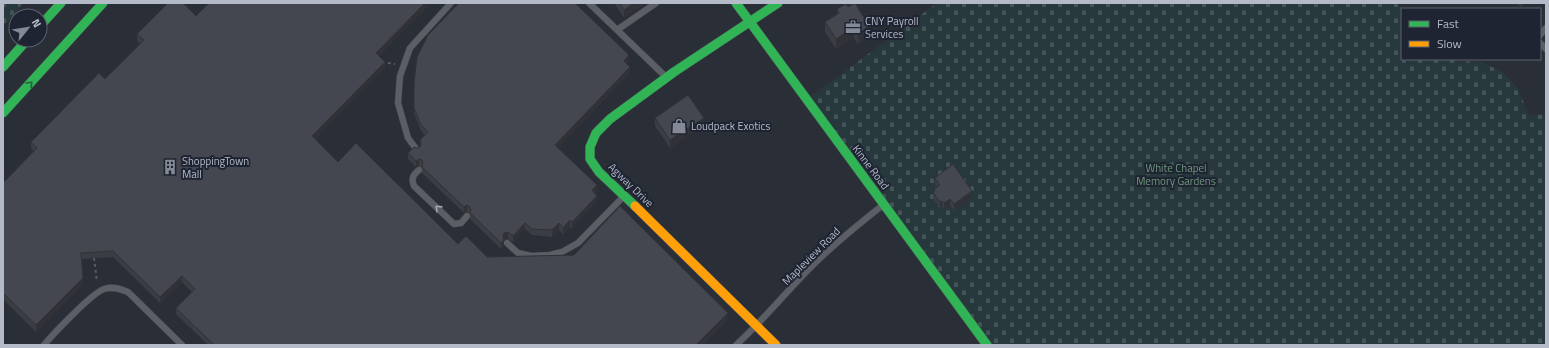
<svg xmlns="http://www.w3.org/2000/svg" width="1549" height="348" font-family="'Titillium Web',sans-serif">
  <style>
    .cemetery { fill: url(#cemetery-stones) }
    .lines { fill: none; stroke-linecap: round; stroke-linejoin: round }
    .lane-casing { stroke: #464a50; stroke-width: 7 }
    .fast-casing { stroke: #464a50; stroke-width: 10 }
    .slow-casing { stroke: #464a50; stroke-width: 10 }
    .path { stroke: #585c62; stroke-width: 2; stroke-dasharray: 3 3; stroke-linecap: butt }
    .lane { stroke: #5b5e65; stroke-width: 6 }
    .fast { stroke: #30b455; stroke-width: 9 }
    .slow { stroke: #ff9f0a; stroke-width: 9 }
    .wall { fill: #3a3d44 }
    .shaded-wall { fill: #303237 }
    .building { fill: #44474f; stroke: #303237 }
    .oneway { stroke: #255e40 }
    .oneway2 { stroke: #a3a8b4 }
    .labels { text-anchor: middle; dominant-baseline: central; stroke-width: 4; stroke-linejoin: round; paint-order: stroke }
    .poi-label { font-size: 11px; fill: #b5bac8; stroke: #1e2432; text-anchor: start }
    .street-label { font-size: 11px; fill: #b5bac8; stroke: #1e2432 }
    .park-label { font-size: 11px; fill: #6d987b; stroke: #1e2432 }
  </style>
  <defs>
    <pattern id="cemetery-stones" width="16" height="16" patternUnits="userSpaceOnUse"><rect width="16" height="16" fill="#27383c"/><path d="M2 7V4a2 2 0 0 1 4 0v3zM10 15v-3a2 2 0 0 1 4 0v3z" fill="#445357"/></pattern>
  </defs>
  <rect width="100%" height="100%" fill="#2a2e37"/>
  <path class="cemetery" d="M3,3H23L3,27Z
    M937,3H1396L1402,9V59H1456L1459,61L1481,62L1503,72L1518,88L1528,114L1546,115V345H987L806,100Z"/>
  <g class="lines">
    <g class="lane-casing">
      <path id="lane" d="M589,3L665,76
        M617,30L656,3
        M1540,35L1546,28
        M1540,43L1546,49
        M417,150L408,138L398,103L400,76L410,48L451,3
        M419,170C413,175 411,178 414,186L454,224L461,223L467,216
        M507,243L518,253L531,256L550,255L562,252L578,243L623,197
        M44,345C53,334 92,293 104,289C113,286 121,289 128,292L182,345
        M736,345C765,319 789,288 817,261C838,241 860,223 883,205"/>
    </g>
    <g class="fast-casing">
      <path id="fast" d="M736,3L987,345
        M40,26L61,3
        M3,67L27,40
        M3,113L103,3
        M635,206L599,172L590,159V147L596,133L610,119L674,72L778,3"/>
    </g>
    <g class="slow-casing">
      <path id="slow" d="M635,206L776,345"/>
    </g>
    <path class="path" d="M382,62L395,64
      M94,258L97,282"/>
    <use href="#lane" class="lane"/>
    <use href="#fast" class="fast"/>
    <use href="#slow" class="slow"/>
  </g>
  <path class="wall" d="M209,3H431L379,56L385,68L315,139L338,162L458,244L487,257L728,319L702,345H208L176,314V308L192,292L182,282L160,303L113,257L82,259L83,284L36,332L3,299V183L34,151L31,149V142L105,79L141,44L137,41V34L196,16Z
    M614,3H646L624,18Z
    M1516,3H1525L1521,7Z
    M837,9L869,37L858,44L854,38L836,49L825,32V22L837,14Z
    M629,61L627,64L630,73L558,148L597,191L595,193L597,202L572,228L570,227L563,234L559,230L552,237L532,235L525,229L513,242L508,239L504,240V246L501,249L470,219V213L467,212L464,213L422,173V167L419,166L416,167L408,159V153L420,147V140L425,135L421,131L414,114V83Z
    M655,118L704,125L670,148L655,126Z
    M935,178L972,198L954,211L950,205L944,209L942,207L940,208L933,199L934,189L937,187L935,184Z"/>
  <path class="shaded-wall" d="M425,3H431L376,59V53Z
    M634,3H646L624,18V10Z
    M1521,3H1525L1521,7Z
    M869,26V37L858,44V34Z
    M854,27V38L836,49V39Z
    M629,55V61L624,67V61Z
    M385,62V68L312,142V136Z
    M630,67V73L555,151V145Z
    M704,118V125L670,148V140Z
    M419,159V166L416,167V161Z
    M597,185V191L592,197V190Z
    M972,191V198L954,211V204Z
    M597,196V202L572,228V222Z
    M950,199V205L944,209V203Z
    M942,201V207L940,208V202Z
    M467,205V212L464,213V207Z
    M570,220V227L563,234V228Z
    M525,223V229L513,242V236Z
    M559,223V230L552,237V230Z
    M508,232V239L504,240V246L501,249V243L503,236L504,233Z
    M182,276V282L160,303V297Z
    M83,278V284L36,332V325Z
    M728,313V319L702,345H696Z"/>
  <path class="building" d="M168,3H183L196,16L209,3H425L376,53L385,62L312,136L338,162L356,143L458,244L466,236L487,257L574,255L620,206L728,313L696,345H214L176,308L195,289L182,276L160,297L113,251L81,253L83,278L36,325L3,293V183L37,148L31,142L99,73L105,79L144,40L137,34Z
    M459,3H575L629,55L624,61L630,67L555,145L597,185L592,190L597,196L572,222L570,220L563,228L559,223L552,230L532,229L525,223L513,236L508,232L504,233L503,236L504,240L501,243L470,213L471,210L470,207L467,205L464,207L422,167L423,163L422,160L419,159L416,161L408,153L414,147L417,148L420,147L421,144L420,140L428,132L421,125L414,108V83L417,57L428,35Z
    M620,3H634L624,10Z
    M855,3L869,26L858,34L854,27L836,39L825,22L839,13L837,9L846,4L848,7Z
    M688,95L704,118L670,140L655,118Z
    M953,164L972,191L954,204L950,199L944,203L942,201L940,202L933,192L935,191L934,189L940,185L935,178Z"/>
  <defs><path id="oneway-chevron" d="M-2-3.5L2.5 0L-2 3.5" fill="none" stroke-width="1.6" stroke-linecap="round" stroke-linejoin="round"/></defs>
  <use class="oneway" href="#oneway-chevron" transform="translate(30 84) rotate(-47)"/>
  <use class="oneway2" href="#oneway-chevron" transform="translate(438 208) rotate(-136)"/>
  <defs>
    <g id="office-bare" transform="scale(1.2)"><path d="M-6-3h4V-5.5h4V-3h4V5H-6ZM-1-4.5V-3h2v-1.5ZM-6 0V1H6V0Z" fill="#848995" stroke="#1e2432" stroke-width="2.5" paint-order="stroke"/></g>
    <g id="shop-bare" transform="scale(1.2)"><path d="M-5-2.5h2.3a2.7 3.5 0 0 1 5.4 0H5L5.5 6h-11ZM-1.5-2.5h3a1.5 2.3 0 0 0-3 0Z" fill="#848995" stroke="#1e2432" stroke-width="2.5" paint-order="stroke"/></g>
    <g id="building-bare" transform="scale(1.2)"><path d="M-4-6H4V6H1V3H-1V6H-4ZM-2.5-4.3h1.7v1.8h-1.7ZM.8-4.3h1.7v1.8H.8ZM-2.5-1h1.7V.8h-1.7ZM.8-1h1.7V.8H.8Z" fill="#848995" stroke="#1e2432" stroke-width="2.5" paint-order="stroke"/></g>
  </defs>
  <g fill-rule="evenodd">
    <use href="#office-bare" x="853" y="27"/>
    <use href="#shop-bare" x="679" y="126"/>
    <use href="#building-bare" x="170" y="167"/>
  </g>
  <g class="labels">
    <g class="poi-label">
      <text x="865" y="21">CNY Payroll<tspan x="865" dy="13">Services</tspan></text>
      <text x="691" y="126">Loudpack Exotics</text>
      <text x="182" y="161">ShoppingTown<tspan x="182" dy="13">Mall</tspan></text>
    </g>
    <g class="street-label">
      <text transform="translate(871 167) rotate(53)">Kinne Road</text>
      <text transform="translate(631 185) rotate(44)">Agway Drive</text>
      <text transform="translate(811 256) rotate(-45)">Mapleview Road</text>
    </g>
    <g class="park-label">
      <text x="1176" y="168">White Chapel<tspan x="1176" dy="13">Memory Gardens</tspan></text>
    </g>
  </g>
  <rect width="1549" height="348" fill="none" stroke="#b5bac8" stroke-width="8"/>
  <rect x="1401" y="8" width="140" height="52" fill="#1e2432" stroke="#5a606e"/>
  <rect x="1409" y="21" width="20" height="6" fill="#30b455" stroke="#5a606e"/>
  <text x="1437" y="28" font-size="12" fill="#b5bac8">Fast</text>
  <rect x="1409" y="41" width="20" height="6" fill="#ff9f0a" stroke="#5a606e"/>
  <text x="1437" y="48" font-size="12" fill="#b5bac8">Slow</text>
  <g transform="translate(28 28) rotate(60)"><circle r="19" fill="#1e2432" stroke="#5a606e"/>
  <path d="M0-3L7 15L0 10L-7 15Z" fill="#848995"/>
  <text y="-6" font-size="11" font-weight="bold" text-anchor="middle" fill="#b5bac8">N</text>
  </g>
</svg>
